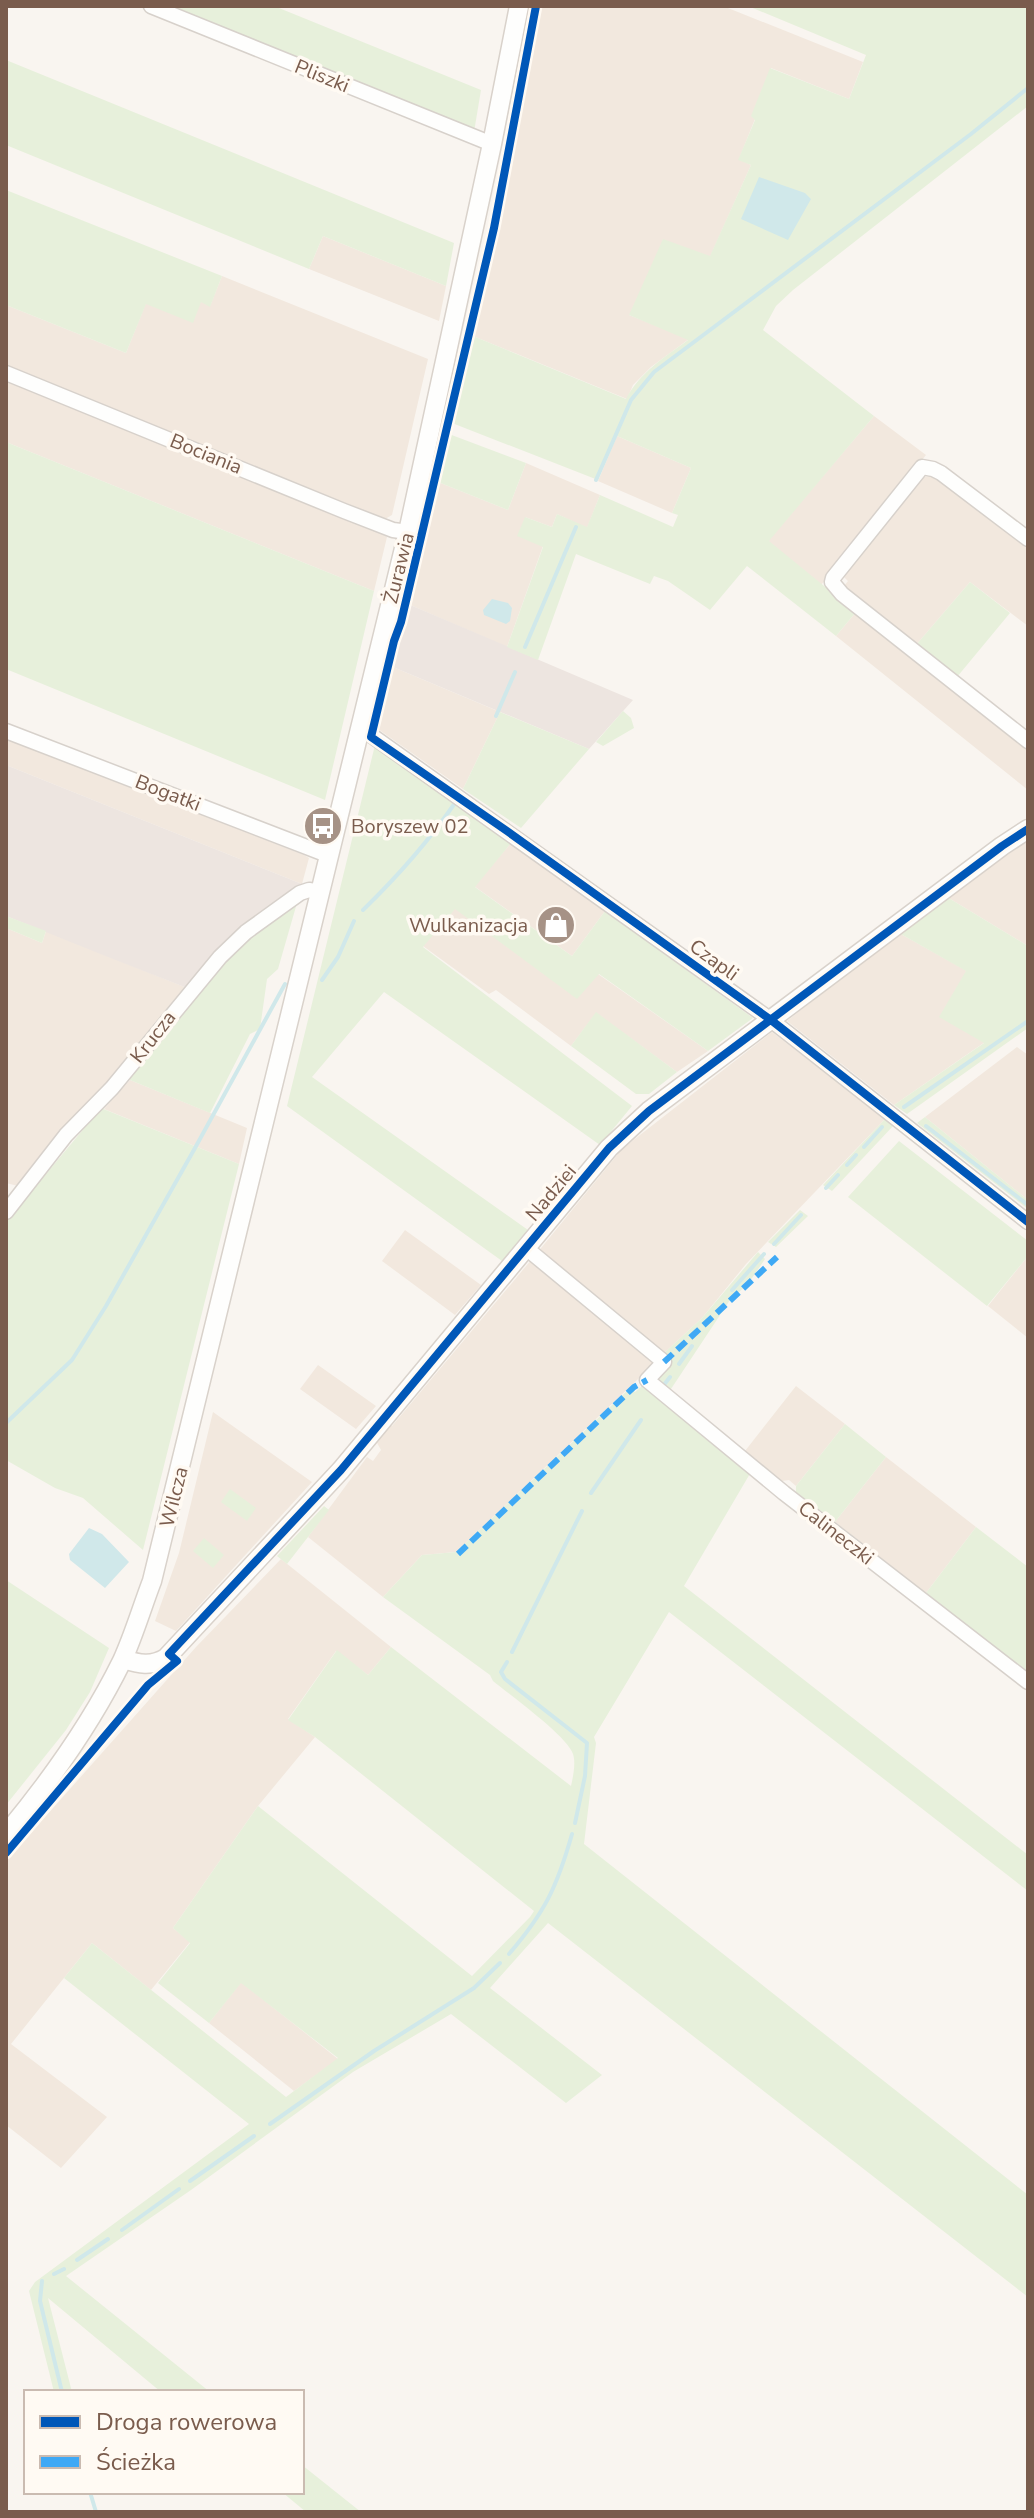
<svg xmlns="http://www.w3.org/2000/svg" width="1034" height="2518" font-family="'Nunito Sans',sans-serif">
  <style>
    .residential { fill: #f2e8de }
    .industrial { fill: #ede5e0 }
    .green { fill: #e7f0db }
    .water { fill: #d0e8ea }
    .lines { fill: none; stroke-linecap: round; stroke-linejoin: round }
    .stream { stroke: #d0e8ea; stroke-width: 4 }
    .street-casing { stroke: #d7d1cb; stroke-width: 17 }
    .secondary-casing { stroke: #d9d2cb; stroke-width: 21 }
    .street { stroke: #fefefd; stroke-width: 14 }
    .secondary { stroke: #fefefd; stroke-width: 18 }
    .quiet { stroke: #3fa9f5; stroke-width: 6; stroke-dasharray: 12 6; stroke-linecap: butt }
    .cycleway-casing { stroke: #fffaf3; stroke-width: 13 }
    .cycleway { stroke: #0057b8; stroke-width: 8 }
    .labels { text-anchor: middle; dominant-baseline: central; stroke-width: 7; stroke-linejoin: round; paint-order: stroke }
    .street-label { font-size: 20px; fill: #7a5c4d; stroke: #fffaf3 }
    .poi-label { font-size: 20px; fill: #7a5c4d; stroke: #fffaf3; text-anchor: start }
  </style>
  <rect width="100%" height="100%" fill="#f9f5f0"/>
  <path class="residential" d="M538,6H723L863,62L849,99L771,68L755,119L739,159L751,165L710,257L629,315L689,339L651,367L633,385L627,399L473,336Z
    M323,236L446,286L439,321L309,269Z
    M222,276L428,359L392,515L385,519L6,366V305L126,353L146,303L201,301L210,306Z
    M6,380L383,534L387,537L374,591L6,442Z
    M874,416L926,455L821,585L768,541Z
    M617,436L691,468L672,513L598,481Z
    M526,463L600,495L587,528L557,514L552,527L525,517L543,546L507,647L408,604L438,482L508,510Z
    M933,476L1028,549V626L970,582L916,645L844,586L848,581L843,576L922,477Z
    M856,612L1028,749V790L836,636Z
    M393,667L500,712L463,789L378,729Z
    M6,737L304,855L309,858L302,884L6,765Z
    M1028,840V946L947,897Z
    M511,843L605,911L572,956L474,886Z
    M455,908L577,998L598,974L708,1051L677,1072L596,1013L571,1046L496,990L489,994L423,946Z
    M6,928L42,943L46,931L187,988L145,1041L138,1043L131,1053L132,1058L116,1072L18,1186L6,1183Z
    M899,933L967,971L985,1042L894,1105L787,1021Z
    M772,1032L885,1119L746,1264L702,1318L663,1354L537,1253L622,1149Z
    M1017,1047L1028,1055V1200L925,1117Z
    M130,1080L247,1128L239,1164L104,1109Z
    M405,1230L481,1285L455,1315L382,1261Z
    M1028,1256V1338L988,1306Z
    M532,1259L656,1362L456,1552L422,1555L383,1597L308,1537L367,1457L373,1461L381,1450L376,1441L390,1425L392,1426Z
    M318,1365L376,1406L356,1429L300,1389Z
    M796,1386L845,1424L796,1486L789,1480L782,1481L745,1451Z
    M213,1412L312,1482L176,1631L155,1621L179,1553Z
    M886,1457L976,1527L926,1593L835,1522Z
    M281,1559L391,1647L368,1675L336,1651L288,1719L315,1737L258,1806L173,1928L190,1942L151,1990L92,1943L11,2044L107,2117L61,2168L6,2125V1861L196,1647Z
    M241,1982L338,2059L294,2091L209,2023Z"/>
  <path class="industrial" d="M408,604L633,700L589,749L393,667Z
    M6,765L302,884L234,935L187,988L103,955L6,916Z"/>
  <path class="green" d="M164,6H274L481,90L474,132Z
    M748,6H1028V106L793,290L776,306L763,330L874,416L769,541L856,612L836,636L747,566L710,610L668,581L654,576L650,584L576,554L538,660L507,647L543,547L517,536L525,517L552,527L557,514L587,527L600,495L673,527L678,515L672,513L691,468L617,436L598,480L452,423L473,336L626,399C640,372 665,357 688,340L629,315L663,239L710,256L751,165L738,160L755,120L751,116L770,68L849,99L866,55Z
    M6,60L454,243L446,286L323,236L309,269L6,145Z
    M6,190L222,276L210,307L201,302L193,323L146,304L126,353L6,305Z
    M449,434L526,463L508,510L438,482Z
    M6,442L374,591L325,800L6,669Z
    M970,582L1010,613L957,677L916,645Z
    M623,711L631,718L634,728L603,746L596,742Z
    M500,712L589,749L521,828L463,789Z
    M375,745L511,843L475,887L572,956L605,911L753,1018L708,1051L599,974L577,999L455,909L423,947L632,1106L600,1145L384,992L312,1077L528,1230L502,1261L287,1106Z
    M947,897L1028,946V1028L907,1114L894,1105L984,1043L939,1017L966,971L899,933Z
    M297,903L278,969L267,979L260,1029L250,1034L210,1113L130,1080L128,1078L188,999L252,934Z
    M6,916L46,931L42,943L6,928Z
    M596,1012L677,1072L649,1094H636L571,1046Z
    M101,1108L239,1164L143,1550L83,1498L55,1488L6,1460V1222Z
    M925,1117L1028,1200V1209L917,1123Z
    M885,1119L894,1125L832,1191L823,1185Z
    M899,1141L1028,1241V1256L987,1306L848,1197Z
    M800,1210L808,1216L776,1247L768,1242Z
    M758,1252L765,1259L748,1284L730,1300L669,1392L659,1379L672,1362L663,1354L702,1318Z
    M642,1386L751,1472L684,1586L1028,1855V1891L669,1612L594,1737L596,1743L584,1844L1028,2195V2297L548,1923L490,1988L602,2075L566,2103L451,2014L353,2072L191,2190L66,2276L210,2392H161L48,2298L72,2392H54L29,2291L35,2282L249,2124L64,1978L92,1943L286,2097L338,2058L241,1983L209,2023L158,1983L190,1943L173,1928L258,1806L472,1976L530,1917L534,1911L315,1737L288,1720L337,1650L368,1675L391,1647L571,1786C573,1777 576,1763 573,1754C567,1736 510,1695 493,1681L490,1675L383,1597L422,1555L456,1552L630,1388L635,1392Z
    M845,1424L886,1457L835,1522L796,1492V1486Z
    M230,1489L256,1508L247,1521L221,1502Z
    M324,1506L329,1510L287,1564L277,1556Z
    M976,1527L1028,1567V1675L926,1593Z
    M204,1538L224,1555L213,1568L193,1551Z
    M6,1580L109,1648L90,1692L66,1730L6,1805Z
    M302,2465L361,2512H306L282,2492H302Z"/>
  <path class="water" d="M759,177L805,193L811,199L788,240L741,219Z
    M492,599L508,603L512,608L510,621L506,624L484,615L483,610Z
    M89,1528L102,1534L129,1562L105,1588L70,1560L69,1554Z"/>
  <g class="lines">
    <path class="stream" d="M596,480L631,400L654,372L971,134L1028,88
      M525,647L576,527
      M496,716L515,672
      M363,910C397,877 428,842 455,803
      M322,980L338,957L354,921
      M904,1107L1028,1021
      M926,1126L1028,1205
      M864,1147L882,1127
      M847,1165L856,1155
      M826,1188L838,1175
      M774,1244L801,1215
      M732,1290L764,1254
      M679,1364L692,1346
      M663,1386L670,1377
      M6,1423L72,1360L106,1306L195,1148L285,984
      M591,1493L641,1420
      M512,1652L582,1511
      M507,1662L501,1672L505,1679L587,1743L585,1776L575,1823
      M509,1954C545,1912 557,1887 572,1834
      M270,2124L374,2051L474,1988L500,1963
      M190,2181L254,2136
      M122,2230L179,2189
      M77,2260L108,2239
      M54,2274L64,2269
      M42,2281L40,2301L62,2392
      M90,2492L96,2512"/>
    <g class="street-casing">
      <path id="street" d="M151,6L492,144
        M6,373L344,511L393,530L408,532
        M1028,539L941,473L933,469L922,467L833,578L832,582L842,594L1028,741
        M361,728L771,1020L1028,1222
        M6,731L330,856
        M6,1212L66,1135L112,1088L220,957L246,932L300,893L309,890L321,892
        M526,1248L664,1362L647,1380L664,1394L784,1493L1028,1682"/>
    </g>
    <g class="secondary-casing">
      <path id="secondary" d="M123,1659C139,1664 151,1667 166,1658L341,1470L609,1148L649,1111L1002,846L1028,829
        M6,1834C51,1780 91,1724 122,1661C134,1635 142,1607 152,1581L408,532L492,144L519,6"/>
    </g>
    <use href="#street" class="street"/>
    <use href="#secondary" class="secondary"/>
    <path class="quiet" d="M664,1362L777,1257
      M458,1554L634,1387L647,1380"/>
    <g class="cycleway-casing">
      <path id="cycleway" d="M536,6L494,228L401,622L394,641L371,737L507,831L771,1020L1028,1222
        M6,1853L148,1685L177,1661L169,1654L341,1470L609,1148L649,1111L1002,846L1028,829"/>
    </g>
    <use href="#cycleway" class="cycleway"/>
  </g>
  <defs>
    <g id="bus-disc" transform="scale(2)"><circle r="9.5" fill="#a69286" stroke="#fffaf3"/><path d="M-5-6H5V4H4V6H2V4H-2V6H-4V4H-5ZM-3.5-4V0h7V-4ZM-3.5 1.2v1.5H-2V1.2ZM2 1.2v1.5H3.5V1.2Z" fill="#fff"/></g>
    <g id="shop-disc" transform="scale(2)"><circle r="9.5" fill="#a69286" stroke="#fffaf3"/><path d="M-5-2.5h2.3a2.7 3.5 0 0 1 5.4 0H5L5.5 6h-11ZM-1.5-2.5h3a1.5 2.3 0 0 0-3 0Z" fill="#fff"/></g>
  </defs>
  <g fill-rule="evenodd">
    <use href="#bus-disc" x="323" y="826"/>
    <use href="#shop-disc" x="556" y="925"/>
  </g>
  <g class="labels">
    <g class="street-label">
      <text transform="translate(322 76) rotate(22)">Pliszki</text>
      <text transform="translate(206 454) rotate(22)">Bociania</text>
      <text transform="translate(399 568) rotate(-76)">Żurawia</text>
      <text transform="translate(168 793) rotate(21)">Bogatki</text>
      <text transform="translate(714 960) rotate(36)">Czapli</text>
      <text transform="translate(153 1037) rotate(-52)">Krucza</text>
      <text transform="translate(551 1193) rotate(-50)">Nadziei</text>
      <text transform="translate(174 1497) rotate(-76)">Wilcza</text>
      <text transform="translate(836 1533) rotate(38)">Calineczki</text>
    </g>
    <g class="poi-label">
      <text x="351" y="826">Boryszew 02</text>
      <text x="528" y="925" text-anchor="end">Wulkanizacja</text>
    </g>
  </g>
  <rect width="1034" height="2518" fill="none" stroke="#7a5c4d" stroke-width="16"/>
  <rect x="24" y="2390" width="280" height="104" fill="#fffaf3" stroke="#cabbb1" stroke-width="2"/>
  <rect x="40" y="2416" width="40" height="12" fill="#0057b8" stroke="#cabbb1" stroke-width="2"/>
  <text x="96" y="2430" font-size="24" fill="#7a5c4d">Droga rowerowa</text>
  <rect x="40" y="2456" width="40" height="12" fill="#3fa9f5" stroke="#cabbb1" stroke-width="2"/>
  <text x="96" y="2470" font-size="24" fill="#7a5c4d">Ścieżka</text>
</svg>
